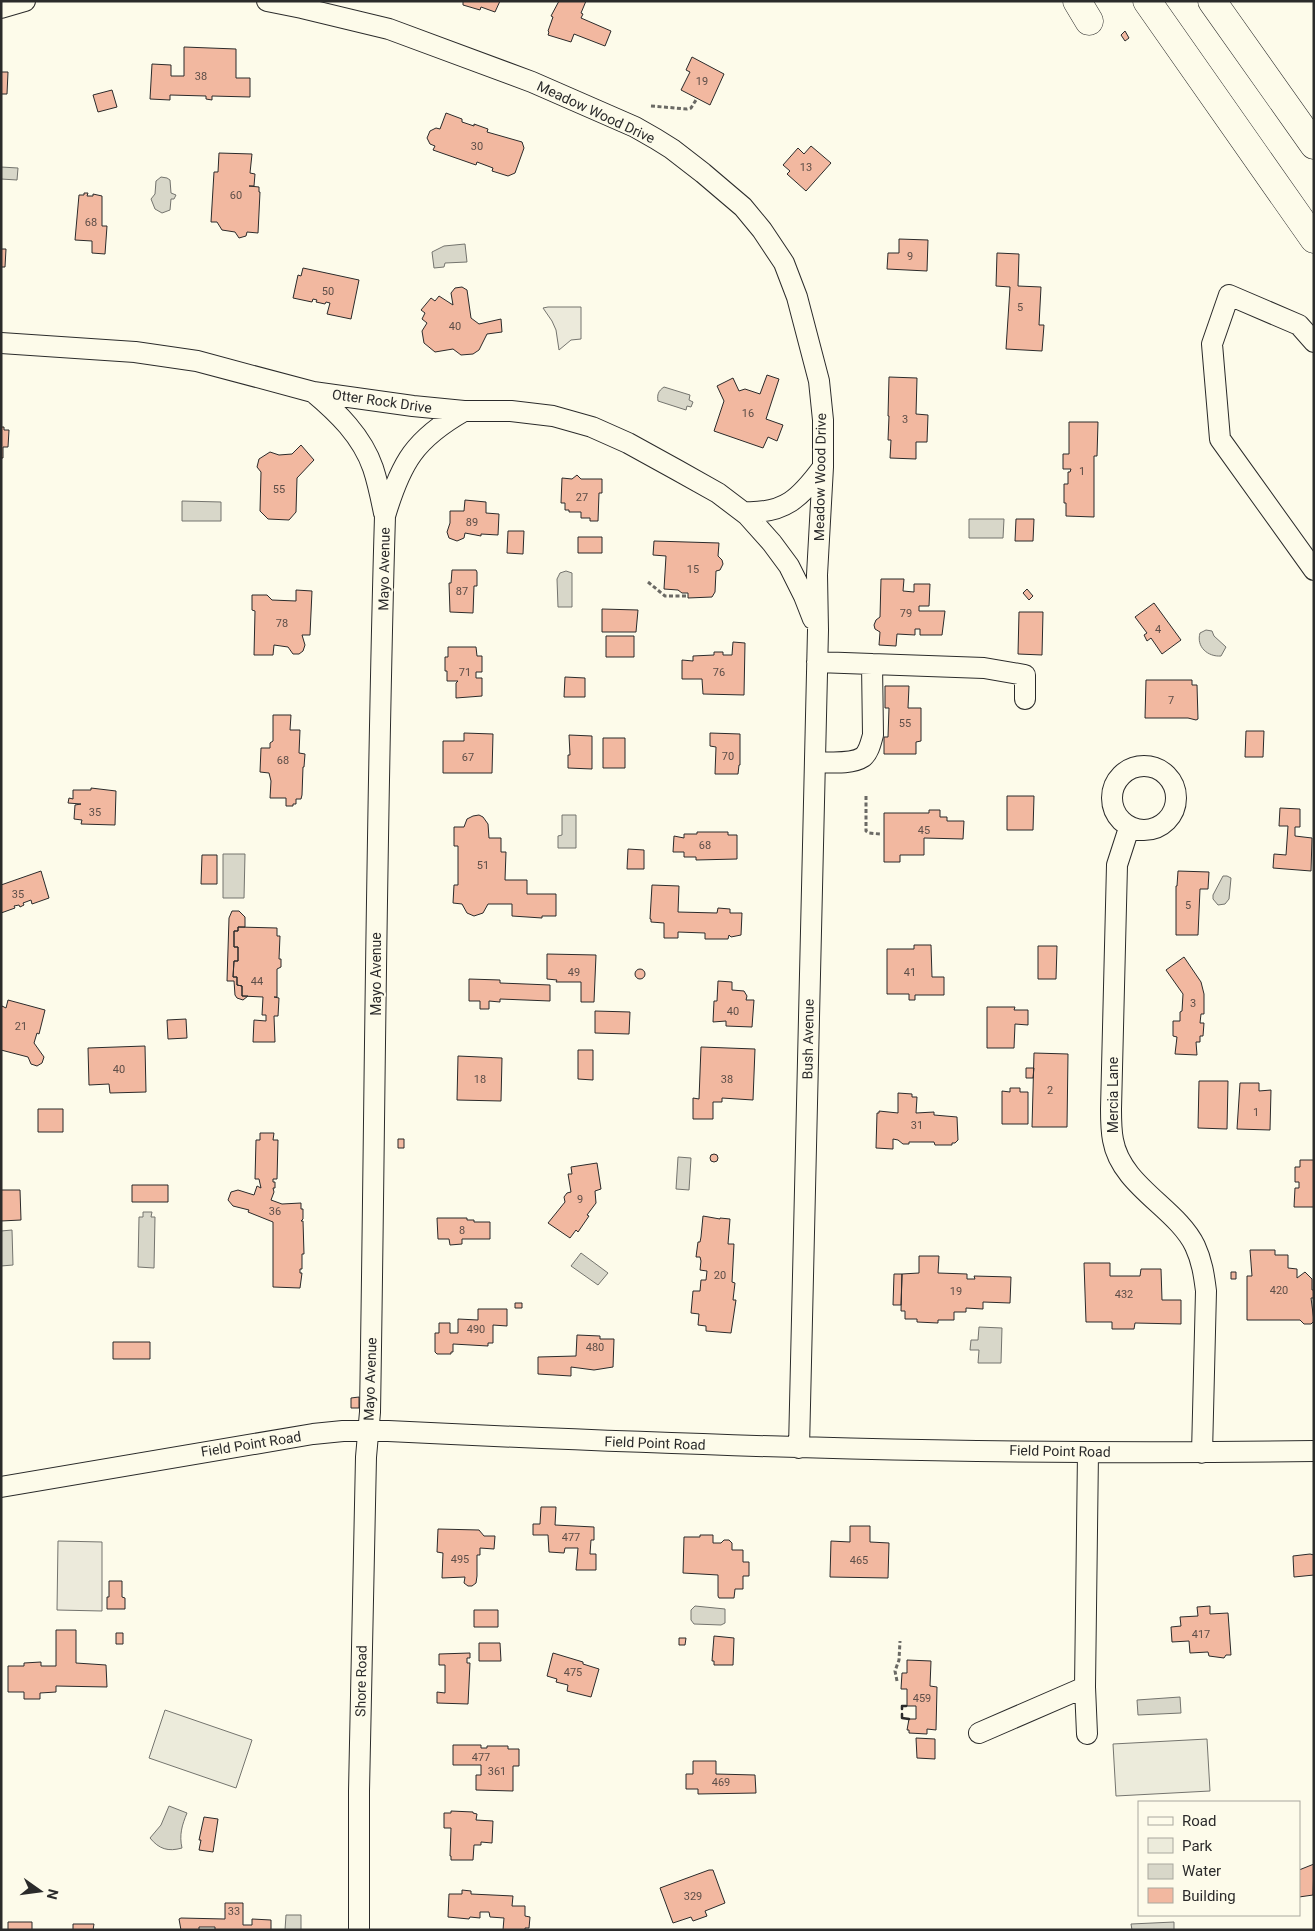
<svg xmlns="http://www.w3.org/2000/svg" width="1315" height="1931" font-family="Roboto,sans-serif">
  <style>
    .green { fill: #ecebdb; stroke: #74746e }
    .parking { fill: #eceadb; stroke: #74746e }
    .water { fill: #d8d7c9; stroke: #74746e }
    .building { fill: #f2b8a0; stroke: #2b2b2b }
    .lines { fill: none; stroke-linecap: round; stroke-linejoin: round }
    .minor-casing { stroke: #2b2b2b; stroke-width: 22 }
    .highway-casing { stroke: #2b2b2b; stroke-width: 29 }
    .path { stroke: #6a6964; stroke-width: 3; stroke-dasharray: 4 2.5; stroke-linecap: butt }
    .minor { stroke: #fdfbea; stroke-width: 20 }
    .highway { stroke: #fdfbea; stroke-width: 28 }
    .wall { stroke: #2b2b2b; stroke-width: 2.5 }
    .labels { text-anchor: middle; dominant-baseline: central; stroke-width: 4; stroke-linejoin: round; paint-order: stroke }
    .number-label { font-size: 11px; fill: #5d4e48 }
    .street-label { font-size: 14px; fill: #2b2b2b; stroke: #fdfbea }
  </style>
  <rect width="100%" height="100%" fill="#fdfbea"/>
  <path class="green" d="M165,1710L252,1740L236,1788L149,1758Z
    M1207,1739L1210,1791L1116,1796L1113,1744Z"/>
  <path class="parking" d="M548,307H581V339L571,340L559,350L556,330L552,321L543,308Z
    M58,1541L102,1542V1611L57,1610Z"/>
  <path class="water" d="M1,167L18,168L17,180L1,179Z
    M161,177L167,178L170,180L171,193L176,195L174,199H171L170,210L162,213L155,209L151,199L155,194L156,181Z
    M465,244L467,262L445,263L444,267L434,268L432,252L444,246Z
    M664,387L690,395L689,400L693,402L691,407L687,406L686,410L658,401C657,395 658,391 664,387Z
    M182,501L221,502V521H182Z
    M969,519H1004L1003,538H969Z
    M566,571L572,573V607H558L557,579L560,573Z
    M1206,630L1212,631L1214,636L1226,647L1221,656C1208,657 1196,647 1200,633Z
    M562,815H576V848H558V836L562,835Z
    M223,854H245L244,898H223Z
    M1223,876H1227L1231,878L1229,899L1225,904L1218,905L1213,899V895Z
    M678,1157L691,1158L689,1190L676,1189Z
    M143,1212H152L151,1217H155L154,1268L138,1267L139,1217H143Z
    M12,1230L13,1265L1,1266V1231Z
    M581,1253L608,1273L598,1285L571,1266Z
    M979,1327L1002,1328L1001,1363H978L979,1350H970L971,1340H978Z
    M695,1606L725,1609V1623L721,1625L694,1624L691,1620V1610Z
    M1180,1697L1181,1713L1138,1715L1137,1700Z
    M169,1806L187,1813C182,1825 179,1835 182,1848C168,1852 159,1849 150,1838L161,1825Z
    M286,1915H301V1930H285Z
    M1174,1922V1930H1132L1131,1924Z"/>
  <path class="building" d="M463,1H500L495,12L481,7L480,10L463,5Z
    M559,1H586L581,13L583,14L581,18L611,31L605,46L574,34L571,42L548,35L549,32L548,31L553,17L551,16Z
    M1125,31L1129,38L1125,41L1121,35Z
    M184,47L236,49V78H250V97L212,96V100L206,99V96L170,95V100L150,99L152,64L171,65V76H184Z
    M692,57L724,74L710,105L681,90L690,72L686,70Z
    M1,72H8L7,94H1Z
    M112,90L117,107L98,112L93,95Z
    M446,113L462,119V122L474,126V124L488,129L487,132L522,142L524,148L515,173L508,176L492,171L493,168L477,162L476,165L433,150L435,146L430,144L427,138L430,131L436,128L440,129Z
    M811,146L831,163L806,191L787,174L790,171L783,165L798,148L804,154Z
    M219,153L252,154L250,173L255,174L254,186H249L259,187V192H260L258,233L247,232L246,236L239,238L235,232L222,230L217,222H211L214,172H218Z
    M84,193H88L87,196H93V194L102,196V226H107L105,254L92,253V241L75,240L79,195H84Z
    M899,239L928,240L927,271L887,269L888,253H899Z
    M1,249H6L5,267H1Z
    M997,253L1019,254L1018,286L1041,287L1039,325H1044L1042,351L1006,349L1010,287L996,286Z
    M303,268L359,280L351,319L327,314L330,303L326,302L325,304L316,302L317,300L313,299L312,302L293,298L298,275L301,276Z
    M462,287L467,290L471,318L479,324L501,319L502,332L487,334L479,350L473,354L461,355L453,349L435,352L424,343L422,331L427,323L422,319L425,313L421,310L431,298L435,301L439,296L453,305L451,293L455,288Z
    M767,375L779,379L766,419L783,425L777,441L768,437L763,448L714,431L724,401L717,386L733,378L739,391L745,389L760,394Z
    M889,377L917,378L916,414L928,415L927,442H916V459L890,458L891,440H888L889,416H888Z
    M1069,422H1098L1097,456H1094V517L1066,516V503H1064V484H1068V472H1070L1071,469H1063V454H1069Z
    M1,427H4V430H9L8,447H3V458H1Z
    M301,445L314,460L297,478L296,512L289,520L268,519L260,511L261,472L257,467L259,459L270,452L279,455L292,454Z
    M577,475L581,479H602V493H599L598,521H590V518H581V512H569V510H565V503H561L562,478L572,479Z
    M465,500L486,502V513L499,514L498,535L481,534V536L465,533L464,538L457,541L449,538L447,532L450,523V511H464Z
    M1016,519H1034L1033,541H1015Z
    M508,531H524L523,554L507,553Z
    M578,537H602V553H578Z
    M654,541L719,543L718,556L722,560L723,564L720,570L716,571L715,592L712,597L688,598V593H682L678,590L664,589L666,556L653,555Z
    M452,570H476L477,572V586H474L473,613L450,612L449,583H451Z
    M881,579H904L903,591L914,592V584H930L929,606H919V611H945L942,635H920V629H915V635L897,634L896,646L879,645L880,632L875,629L874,625L876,620L880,617Z
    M1027,589L1033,596L1029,600L1023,593Z
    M296,590L312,591L310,635H302L305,645L303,651L299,654H293L288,647L274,645L273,655H254L255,611L252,610V595H267L272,600L296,601Z
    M1154,603L1181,640L1162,654L1151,638L1147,641L1144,635L1147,633L1135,617Z
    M602,609L638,610L636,632H602Z
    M1019,612H1043L1042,655L1018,654Z
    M606,636H634V657H606Z
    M733,642L745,643L744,695L703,694L702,679H682V660L693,661V656L714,655V652H723V655H732Z
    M448,647H476L477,656H482V672H476V678H482V696L456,698V683L458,681H447V671H445V657H448Z
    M565,677L585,678V697H564Z
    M1146,680H1192V685H1197L1198,719L1196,720L1188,718H1145Z
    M885,686H909L908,708H921V741L916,742V754H884V737H888L889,708H885Z
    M273,715H291L290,730H300L299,753L305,754L304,767H303L302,795L301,799H296V804H293V806H286V798H270L271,781L269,773L260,772L261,748H270V743L273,741Z
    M1246,731H1264L1263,757H1245Z
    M464,733L493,734L492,773H443V741H464Z
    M710,733L740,734V765H739L738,774H715L716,747L710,746Z
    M569,735L592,736V769L568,768V755H570Z
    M603,738H625V768H603Z
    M91,788L116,791L115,825L81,824L82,820L74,819L75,805L81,804L68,803L69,798L73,799V790H91Z
    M1007,796H1034L1033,830H1007Z
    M1280,808L1300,809V827H1295V836L1312,838L1311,871L1273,868L1274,854L1286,855L1288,826H1279Z
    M929,810H940V817H947V821H964L963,839L924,838V855H900V862H884V813H929Z
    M479,815L483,817L488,824L489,838H501V852H506L505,880H527V894H556V916H542V918L512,916V904H488L483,913L474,916L467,913L462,904L453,903L454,885H458V846H454V827H464L467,819L473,816Z
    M697,832H728V835H737V859L696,860V857H684V852H673L674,836L684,838V834H697Z
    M628,849L644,850V869H627Z
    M202,855H217V884H201Z
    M41,871L49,898L32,904L31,900L23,903L24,905L20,907L19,905L14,906L15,908L1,913V885Z
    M1178,871L1209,872L1208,889H1200L1198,935H1176V886H1177Z
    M652,885L679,886L678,912L717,913L718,908L730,909V913H742L741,935L731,937L729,935L728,939H705V933L678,932V938H664V923L651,922V919H650Z
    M232,911H239L245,917V927H238V931H234V947H238V961H234L233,977H237V985L242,986V996H248L243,1000L237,998L235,995L234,981H227L229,918Z
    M238,927L277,928V936H280L279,959H281V967L277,969V997H274L279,998L278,1016H274L275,1042H253L254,1020L266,1021V1015H262L263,997L242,996V986L237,985V977H233L234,961H238V947H234V931H238Z
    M914,945H931L932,977H944V995H915V1000H909V994H887V949H914Z
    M1038,946H1057L1056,979H1038Z
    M547,954L596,955L594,1002H581V982H556L557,980L547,979Z
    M1184,957L1201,982L1204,994V1014H1201L1200,1023H1204L1203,1036H1200V1042H1196L1197,1055L1175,1054L1177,1037L1173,1036V1021H1180V1012L1182,1011L1183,994L1166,970Z
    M635 974a5 5 0 1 1 10 0a5 5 0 1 1-10 0Z
    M469,979L500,980V983L550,985V1001L500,999V1002L489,1001V1009H480V1001H469Z
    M718,981L732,982V990L744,991L747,996L746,1000H754L752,1027L726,1026V1021L713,1022L714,1001H717Z
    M8,1000L45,1010L39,1034L37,1033L34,1043L44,1057L42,1063L37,1066L31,1064L28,1057L1,1050V1009L2,1006L6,1008Z
    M987,1007H1015L1014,1010H1028V1025L1015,1024L1014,1048H987Z
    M595,1011L630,1012L629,1034L595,1033Z
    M186,1019L187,1038L168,1039L167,1020Z
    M145,1046L146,1092L110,1093L109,1084L89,1085L88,1048Z
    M701,1047L755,1049L753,1100L722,1098V1102H713V1119H693V1098L699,1099Z
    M578,1050H593V1080L578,1079Z
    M1034,1053L1068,1054L1067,1127H1032Z
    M458,1056L502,1058L501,1101L457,1100Z
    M1026,1068H1034L1033,1078H1026Z
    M1199,1081H1228L1227,1129L1198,1128Z
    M1240,1083H1259V1091L1271,1090L1270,1130L1237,1129Z
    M1010,1088H1020V1092H1028V1124H1002V1091L1010,1092Z
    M898,1093L912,1094V1097H917L916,1113L934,1112V1115L957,1117L958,1140L955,1143H952V1145H935L934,1142H909V1144H903L898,1140L893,1139V1149L876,1148L877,1113H879V1111L898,1113Z
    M38,1109H63V1132H38Z
    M260,1133H274L273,1140H278L277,1179H273V1182H275V1188H273L274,1192L271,1200L282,1204L301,1203V1209H303V1219L301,1221H303L304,1254H302V1269H300V1273H302L300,1288L273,1287V1222L248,1212L249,1210L233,1206L228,1200L231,1192L238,1190L254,1195L257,1186L261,1188L259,1179H255L256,1140H260Z
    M398,1139H404V1148H398Z
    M710 1158a4 4 0 1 1 8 0a4 4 0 1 1-8 0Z
    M1300,1160H1314V1207H1294L1295,1188H1299V1182H1295V1167H1300Z
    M597,1163L601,1189L595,1191L596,1203L587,1215L589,1216L578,1232L576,1230L570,1238L548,1223L565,1202L564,1197L567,1193L571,1192L568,1174H572L571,1167Z
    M132,1185H168V1202H132Z
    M1,1190H20L21,1220L1,1221Z
    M703,1216L720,1219V1218L730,1219L728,1244H734L732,1282L735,1283L733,1300H736L731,1333L706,1331V1326L698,1325L699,1314L691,1313L693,1291H700L701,1280H706L707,1271L700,1270L701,1261L700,1257H696L698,1242H700L701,1237Z
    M437,1218H467V1220H474V1222H490V1239H462V1244L450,1245L449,1239H438Z
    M1250,1250H1275V1255H1288V1268L1297,1269V1278L1305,1272L1312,1279V1290H1314V1298H1311L1314,1321L1311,1324H1304L1300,1320H1247V1276H1252Z
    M919,1256H939L938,1273L967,1274V1279H975L974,1276L1011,1277L1010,1303L983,1302V1309L966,1308V1312H954V1320H938V1323L917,1322V1319H905V1311H901L902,1274L919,1273Z
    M1084,1263H1110V1276H1140L1141,1269H1161L1162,1300H1181V1324L1135,1323L1134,1329H1112V1322H1086Z
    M1231,1272H1236V1279H1231Z
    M894,1274H902L901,1305H893Z
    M515,1303H522V1308H515Z
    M478,1309H507V1326L493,1325V1343H488V1346L453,1344V1352H451V1354H437L435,1352V1333H439V1323H450V1333H458V1319L478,1320Z
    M577,1335L600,1336V1339H614L613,1367L594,1370L571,1367V1376L538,1374V1357L576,1356Z
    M113,1342H150V1359H113Z
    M359,1397V1408H351V1398Z
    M541,1507H556L555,1525L594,1527V1540H591L590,1554H596V1570H576L578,1548H565L564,1553L549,1552L548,1535H533V1524H540Z
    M850,1526H870V1542L889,1543L888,1578L830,1577L831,1541L850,1542Z
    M438,1529L479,1530L484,1536H495L494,1549L480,1548V1555H477V1576L476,1583L472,1586H468L464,1583L465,1577L442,1578L443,1553L437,1552Z
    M700,1535H713V1543H721L724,1540H729L732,1543V1550H743V1562H749V1576H743V1589H735L734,1598H719L718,1596V1575L683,1573L684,1537H700Z
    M1310,1554L1314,1555V1575L1294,1577L1293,1556Z
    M109,1581H122V1597L125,1598V1609H107V1597H109Z
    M1210,1606V1614L1228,1613L1231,1655H1226L1224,1658L1209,1656L1208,1652L1190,1653L1189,1641L1172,1642L1171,1627L1181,1626L1180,1617L1198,1616L1197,1607Z
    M474,1610H498V1627H474Z
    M56,1630H76V1663L106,1665L107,1687L56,1686V1692L40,1693V1699H24V1692H8V1666H24V1663L41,1662V1666H56Z
    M116,1633H123V1644H116Z
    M714,1636L734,1638L733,1665H714V1661H712Z
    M679,1638H686L685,1645H679Z
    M479,1643H500L501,1661H479Z
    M470,1653V1658H467V1663H470L468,1704L437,1703V1692L445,1693V1665H439V1654Z
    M553,1653L583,1662V1664L599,1669L591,1697L567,1691L568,1685L556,1682L557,1679L547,1676Z
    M907,1660L931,1661L930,1686L937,1687L936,1730L927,1729V1734L909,1733V1730H907L909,1719H916V1706H907V1689H901L902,1673H907Z
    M916,1738L935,1739V1759L917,1758Z
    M453,1745H481V1748H487V1746H508V1749H519V1766H513V1791L476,1790V1775H481V1765H453Z
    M693,1761H716V1774L755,1775L756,1793L698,1794V1789H686V1774H693Z
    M451,1811L473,1812V1813L477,1814L476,1820L493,1821L492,1843L481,1842V1845H474L473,1860H451V1856H450L451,1828H444V1813H451Z
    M204,1817L218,1819L213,1852L199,1850L201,1840H199Z
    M1314,1864L1313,1895L1299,1897V1870Z
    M709,1870H713L725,1903L705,1911L707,1916L693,1921L691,1917L673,1923L660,1888Z
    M462,1890L471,1891V1894L513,1896L512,1906H525V1916L530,1917L529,1928H525V1930H503L504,1918L490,1917L489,1912H480V1918L470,1917L469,1919L448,1917L449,1894H462Z
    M225,1903H243V1925H252V1919L271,1920V1930H215V1927H199V1930H181L179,1919L181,1918L225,1919Z
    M8,1922H32V1930H8Z
    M73,1924H94L93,1930H73Z"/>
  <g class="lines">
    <g class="minor-casing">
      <path id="minor" d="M267,1L302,8L389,29L532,82L635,127L656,139L672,149L703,173L743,207L762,230L784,263L797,297L819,381L823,420V467L817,575L818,630L799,1448
        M1,8L25,1
        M1314,342L1299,325L1229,295L1212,344L1220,439L1314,570
        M1,343L135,352L197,361L313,392L413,406L464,411H511L553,416L592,427L628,443L677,470L718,493L747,515L772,543L789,566L804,596L813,619
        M313,392C337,412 362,436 373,468C378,483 381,498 384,513
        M744,512C785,514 800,498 823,467
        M872,664L984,668L1025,675V699
        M815,762C829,762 851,765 863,757C869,752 871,742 873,735L872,664L817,662
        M1112 798a32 32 0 1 1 64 0a32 32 0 1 1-64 0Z
        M1129,828L1117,865L1111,1109C1111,1119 1111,1130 1113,1140C1121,1186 1177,1208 1195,1246C1202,1261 1204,1275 1206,1291L1202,1453
        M1,1487L313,1434L343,1431H388C696,1446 1005,1456 1314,1451
        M1085,1687L1087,1734
        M979,1733L1085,1687L1088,1452
        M359,1930V1791L366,1457L370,1412C375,1113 376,814 385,516C401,462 415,439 464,411"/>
    </g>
    <g class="highway-casing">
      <path id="highway" d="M1077,1L1089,21
        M1147,1L1314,239
        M1212,1L1314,145"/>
    </g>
    <path class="path" d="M651,106L687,109L691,108L696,100
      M648,582L665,596H687
      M866,796V831L869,833L880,834
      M897,1681L895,1671L899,1660L900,1641"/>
    <use href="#minor" class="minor"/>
    <use href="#highway" class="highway"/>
    <path class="wall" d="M902,1709V1706H906
      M902,1714V1718L909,1719"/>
  </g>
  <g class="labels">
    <g class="number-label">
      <text x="201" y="76">38</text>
      <text x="702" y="81">19</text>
      <text x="477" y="146">30</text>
      <text x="806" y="167">13</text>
      <text x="236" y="195">60</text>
      <text x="91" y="222">68</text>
      <text x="910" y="256">9</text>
      <text x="328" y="291">50</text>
      <text x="1020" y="307">5</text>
      <text x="455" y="326">40</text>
      <text x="748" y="413">16</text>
      <text x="905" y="419">3</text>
      <text x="1082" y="471">1</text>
      <text x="279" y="489">55</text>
      <text x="582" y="497">27</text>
      <text x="472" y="522">89</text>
      <text x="693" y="569">15</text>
      <text x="462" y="591">87</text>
      <text x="906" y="613">79</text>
      <text x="282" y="623">78</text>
      <text x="1158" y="629">4</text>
      <text x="465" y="672">71</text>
      <text x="719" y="672">76</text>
      <text x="1171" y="700">7</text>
      <text x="905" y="723">55</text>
      <text x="728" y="756">70</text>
      <text x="468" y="757">67</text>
      <text x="283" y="760">68</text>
      <text x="95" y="812">35</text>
      <text x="924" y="830">45</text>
      <text x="705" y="845">68</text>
      <text x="483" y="865">51</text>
      <text x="18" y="894">35</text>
      <text x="1188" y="905">5</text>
      <text x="574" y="972">49</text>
      <text x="910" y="972">41</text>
      <text x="257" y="981">44</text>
      <text x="1193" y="1003">3</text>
      <text x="733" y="1011">40</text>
      <text x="21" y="1026">21</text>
      <text x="119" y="1069">40</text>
      <text x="480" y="1079">18</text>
      <text x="727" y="1079">38</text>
      <text x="1050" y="1090">2</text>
      <text x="1256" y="1112">1</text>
      <text x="917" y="1125">31</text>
      <text x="580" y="1199">9</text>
      <text x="275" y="1211">36</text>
      <text x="462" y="1230">8</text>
      <text x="720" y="1275">20</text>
      <text x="1279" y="1290">420</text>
      <text x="956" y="1291">19</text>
      <text x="1124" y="1294">432</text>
      <text x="476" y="1329">490</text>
      <text x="595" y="1347">480</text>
      <text x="571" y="1537">477</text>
      <text x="460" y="1559">495</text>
      <text x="859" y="1560">465</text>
      <text x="1201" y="1634">417</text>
      <text x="573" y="1672">475</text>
      <text x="922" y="1698">459</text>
      <text x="481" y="1757">477</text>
      <text x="497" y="1771">361</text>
      <text x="721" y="1782">469</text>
      <text x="693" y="1896">329</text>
      <text x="234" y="1911">33</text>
    </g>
    <g class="street-label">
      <text transform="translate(596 112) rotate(25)">Meadow Wood Drive</text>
      <text transform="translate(382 401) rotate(8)">Otter Rock Drive</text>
      <text transform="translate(820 477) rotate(-89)">Meadow Wood Drive</text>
      <text transform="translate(384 569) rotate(-89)">Mayo Avenue</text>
      <text transform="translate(376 974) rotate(-90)">Mayo Avenue</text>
      <text transform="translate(808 1039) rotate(-89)">Bush Avenue</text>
      <text transform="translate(1113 1095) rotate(-90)">Mercia Lane</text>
      <text transform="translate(370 1379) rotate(-88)">Mayo Avenue</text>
      <text transform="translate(655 1443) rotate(2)">Field Point Road</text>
      <text transform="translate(251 1444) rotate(-9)">Field Point Road</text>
      <text transform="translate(1060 1451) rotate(1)">Field Point Road</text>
      <text transform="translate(361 1681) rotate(-89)">Shore Road</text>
    </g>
  </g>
  <rect width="1315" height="1931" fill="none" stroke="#2b2b2b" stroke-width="5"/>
  <rect x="1138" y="1801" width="162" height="115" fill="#fdfbea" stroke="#a9a89e"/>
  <rect x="1148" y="1817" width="25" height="8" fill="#fdfbea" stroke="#a9a89e"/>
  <text x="1182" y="1826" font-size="15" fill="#2b2b2b">Road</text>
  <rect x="1148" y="1838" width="25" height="15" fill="#ecebdb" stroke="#a9a89e"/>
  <text x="1182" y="1851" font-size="15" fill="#2b2b2b">Park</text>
  <rect x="1148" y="1864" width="25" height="15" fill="#d8d7c9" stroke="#a9a89e"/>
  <text x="1182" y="1876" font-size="15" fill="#2b2b2b">Water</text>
  <rect x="1148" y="1888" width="25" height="15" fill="#f2b8a0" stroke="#a9a89e"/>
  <text x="1182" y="1901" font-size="15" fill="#2b2b2b">Building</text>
  <g transform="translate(40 1891) rotate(104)" stroke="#fdfbea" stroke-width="4" paint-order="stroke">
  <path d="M0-4L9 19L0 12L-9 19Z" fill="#2b2b2b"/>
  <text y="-8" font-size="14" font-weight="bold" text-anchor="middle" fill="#2b2b2b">N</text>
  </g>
</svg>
